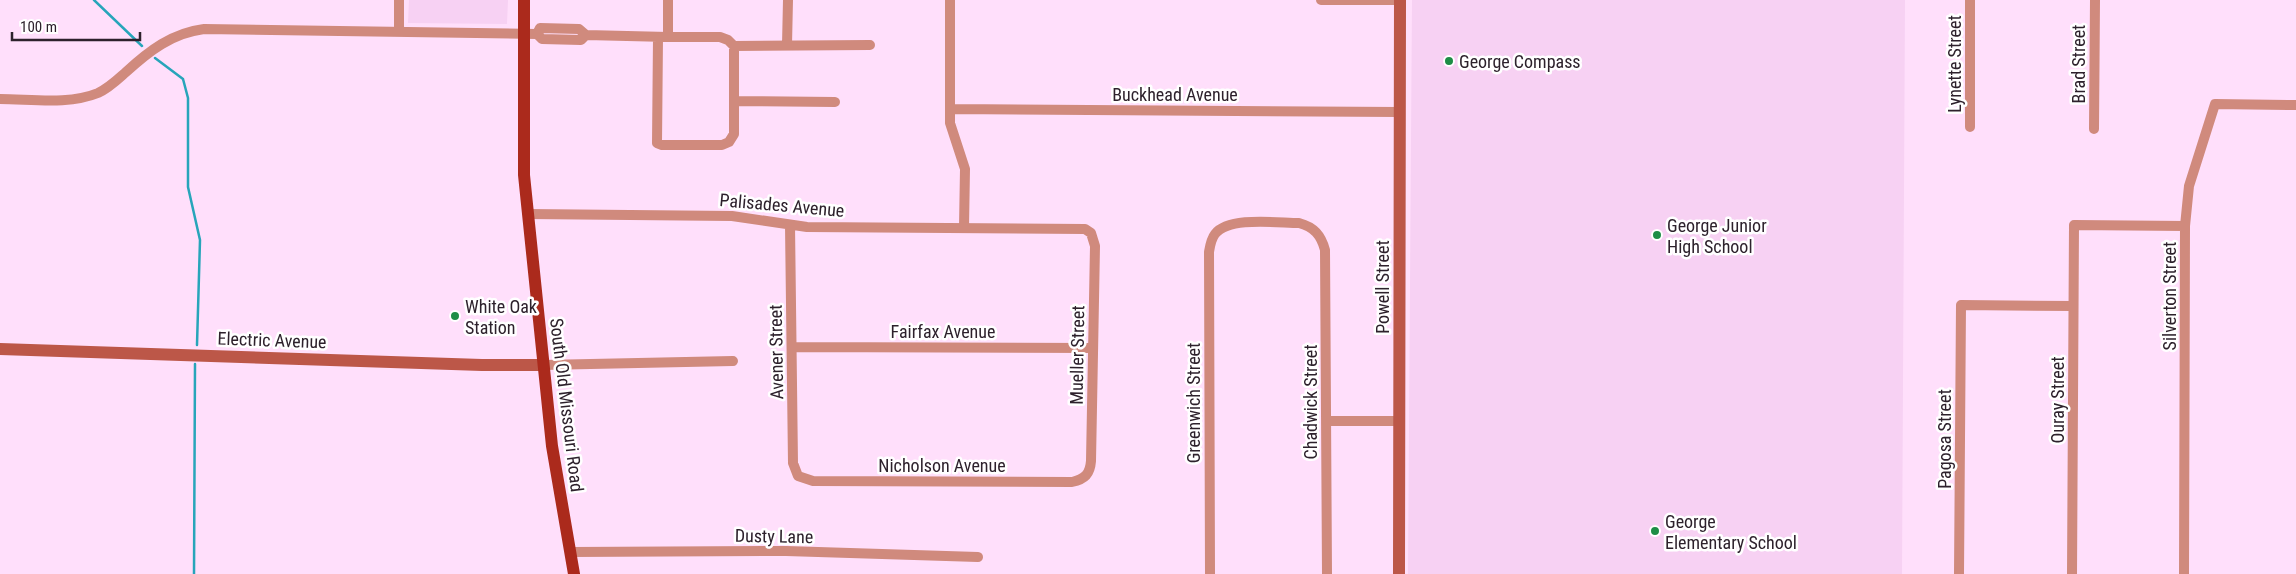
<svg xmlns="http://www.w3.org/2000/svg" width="2296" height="574" font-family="'Roboto Condensed',sans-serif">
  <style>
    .built { fill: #f7d1f3 }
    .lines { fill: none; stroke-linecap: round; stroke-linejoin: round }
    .stream { stroke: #27a5ba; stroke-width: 2.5 }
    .street { stroke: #d08a7d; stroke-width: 10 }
    .secondary { stroke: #bc5748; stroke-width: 12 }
    .primary { stroke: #ab2a1c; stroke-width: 12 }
    .poi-dot { fill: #1d8d46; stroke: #fff; stroke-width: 2 }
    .labels { text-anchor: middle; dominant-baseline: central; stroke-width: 5; stroke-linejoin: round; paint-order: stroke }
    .poi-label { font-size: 18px; fill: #2d212c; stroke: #fff; text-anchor: start }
    .street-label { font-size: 18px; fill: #2d212c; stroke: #fff }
  </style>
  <rect width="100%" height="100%" fill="#ffdffb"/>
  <path class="built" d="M409,0H508L507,24L408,23Z
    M1412,0H1905L1902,574H1408Z"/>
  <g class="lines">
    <path class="stream" d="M94,0L142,46
      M155,58L183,79L188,98V187L200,240L197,345
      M194,574L195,364"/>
    <path class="street" d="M950,0V123L965,169L964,227
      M1321,0H1400
      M399,31V0
      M586,35L668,37V0
      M658,38L657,143L662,145H722L729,142L734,134V46L728,40L720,37H668
      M787,45L788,0
      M734,46L870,45
      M0,99C31,99 69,105 98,93C109,88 117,80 126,72C149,51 172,33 204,29L537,34L542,39L581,40L586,35L579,29L540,28L537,34
      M735,101L835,102
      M950,109L1399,112
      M1970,127V0
      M2094,129L2095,0
      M528,214L732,216L807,227L1085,229L1091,233L1095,246L1091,461C1090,474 1085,479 1072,482L813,481L798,476L793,463L790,225
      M792,347L1093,348
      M543,365L733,361
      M1326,421H1399
      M570,552L786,551L978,557
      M1210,574L1209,252C1210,246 1211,239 1215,234C1229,216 1278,223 1299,223C1314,227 1321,235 1325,250L1327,574
      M1959,574L1961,305L2073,306
      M2072,574L2074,225L2185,226
      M2184,574L2185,226L2189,186L2215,104L2296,105"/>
    <path class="secondary" d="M0,349L482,365H543
      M1399,574L1400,0"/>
    <path class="primary" d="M524,0V175L552,446L574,574"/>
  </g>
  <g class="poi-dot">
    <circle cx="1449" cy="61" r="5"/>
    <circle cx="1657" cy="235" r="5"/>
    <circle cx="455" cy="316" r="5"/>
    <circle cx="1655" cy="531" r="5"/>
  </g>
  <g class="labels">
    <g class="poi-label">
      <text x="1459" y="61">George Compass</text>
      <text x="1667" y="225">George Junior<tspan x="1667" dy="21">High School</tspan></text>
      <text x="465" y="306">White Oak<tspan x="465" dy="21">Station</tspan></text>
      <text x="1665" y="521">George<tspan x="1665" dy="21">Elementary School</tspan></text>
    </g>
    <g class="street-label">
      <text transform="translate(1954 64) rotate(-90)">Lynette Street</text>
      <text transform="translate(2078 64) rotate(-90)">Brad Street</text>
      <text x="1175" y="94">Buckhead Avenue</text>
      <text transform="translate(782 205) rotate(5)">Palisades Avenue</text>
      <text transform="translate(1382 287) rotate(-90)">Powell Street</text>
      <text transform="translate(2169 296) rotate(-90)">Silverton Street</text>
      <text x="943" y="331">Fairfax Avenue</text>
      <text transform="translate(272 340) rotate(2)">Electric Avenue</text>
      <text transform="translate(776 352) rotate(-91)">Avener Street</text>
      <text transform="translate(1077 355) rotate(-89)">Mueller Street</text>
      <text transform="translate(2057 400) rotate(-90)">Ouray Street</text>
      <text transform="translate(1310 402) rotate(-90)">Chadwick Street</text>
      <text transform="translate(1193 403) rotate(-90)">Greenwich Street</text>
      <text transform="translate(567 405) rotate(83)">South Old Missouri Road</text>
      <text transform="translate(1944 439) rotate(-90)">Pagosa Street</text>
      <text x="942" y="465">Nicholson Avenue</text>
      <text transform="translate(774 536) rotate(1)">Dusty Lane</text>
    </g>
  </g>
  <path d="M12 32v8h128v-8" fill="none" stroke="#2d212c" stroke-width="2.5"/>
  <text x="20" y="32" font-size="15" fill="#2d212c" stroke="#ffffff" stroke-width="4" paint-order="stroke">100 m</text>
</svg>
